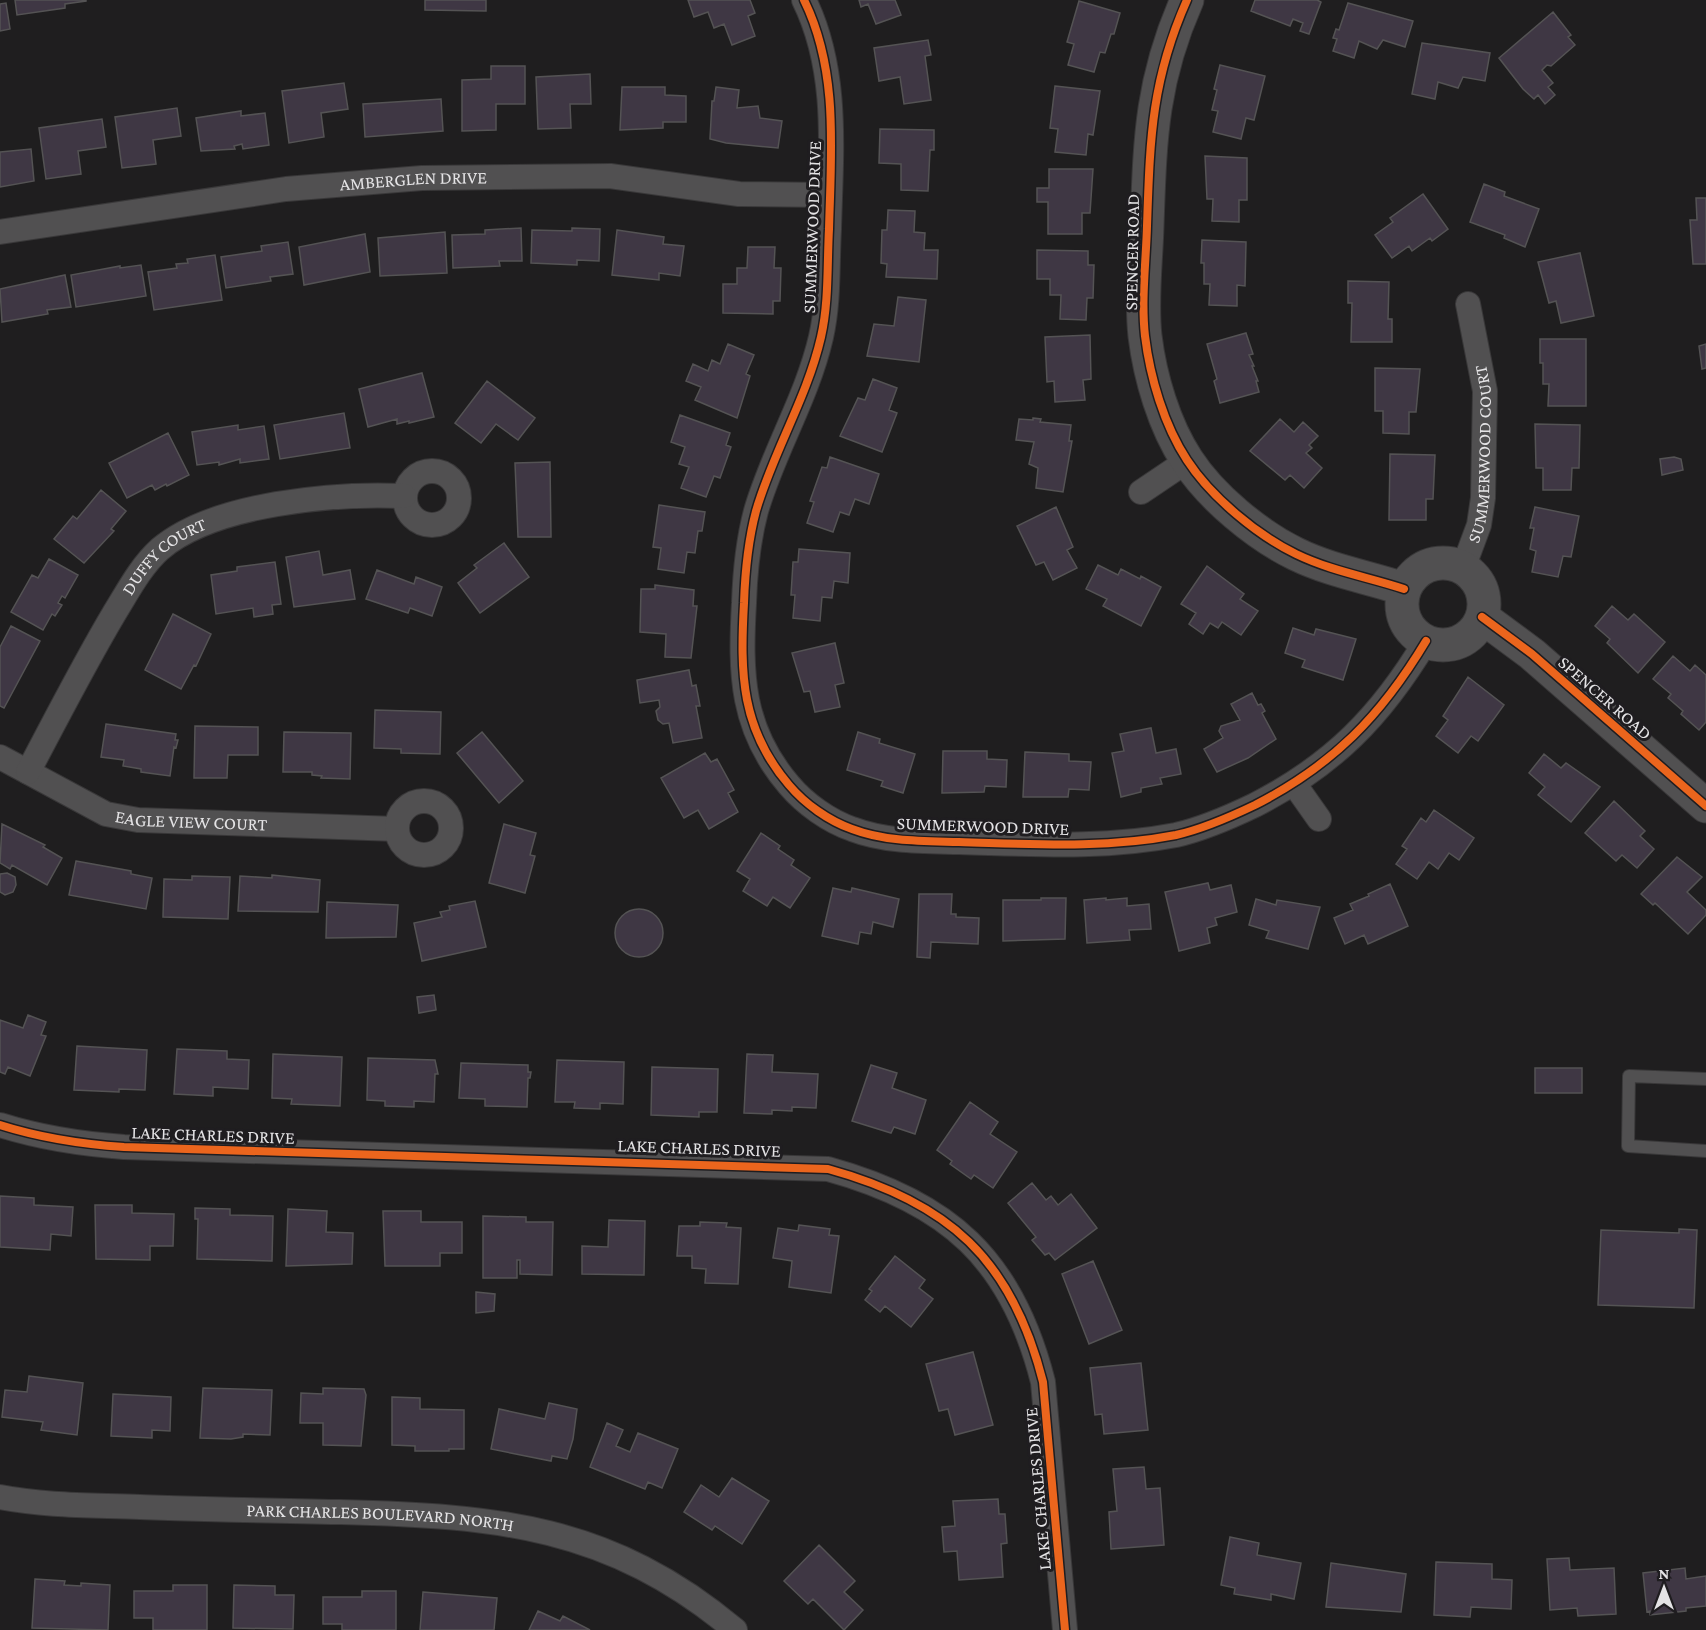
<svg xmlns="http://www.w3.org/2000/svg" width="1706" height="1630" font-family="'Crimson Pro',serif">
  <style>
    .building { fill: #3f3744; stroke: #545354; stroke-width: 1.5 }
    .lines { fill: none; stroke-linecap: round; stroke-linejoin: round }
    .service-casing { stroke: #393839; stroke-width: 14 }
    .minor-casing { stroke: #393839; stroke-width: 26 }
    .secondary-casing { stroke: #393839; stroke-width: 35 }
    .service { stroke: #515051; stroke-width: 12 }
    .minor { stroke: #515051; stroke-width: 24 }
    .secondary { stroke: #515051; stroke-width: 33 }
    .cycleway-casing { stroke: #1f1d20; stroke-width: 11 }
    .cycleway { stroke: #eb651d; stroke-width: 8 }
    .labels { text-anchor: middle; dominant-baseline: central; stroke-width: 6; stroke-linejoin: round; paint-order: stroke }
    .street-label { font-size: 18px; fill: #e4e3e5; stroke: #1f1d20 }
  </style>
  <rect width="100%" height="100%" fill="#1f1e1f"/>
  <path class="building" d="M15,0H86V1L65,4V8L17,15Z
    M425,0H486V11L425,10Z
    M688,0H750L755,13L748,16L755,36L732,45L724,24L714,28L708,12L694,17Z
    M859,0H895L901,15L876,24L868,4L861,7Z
    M1255,0H1317L1321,2L1309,34L1300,31L1303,23L1293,19L1290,26L1251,11Z
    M1079,1L1120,13L1114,34H1111L1105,53L1100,52L1094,72L1068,65L1074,44L1067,42Z
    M6,3L10,29L0,31V4Z
    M1348,3L1413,21L1405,47L1383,40L1377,49L1359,41L1354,58L1333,51L1337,39L1333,38L1336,29L1339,30Z
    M1553,12L1571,35L1568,37L1575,45L1551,66L1547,65L1542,70L1553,83L1548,87L1555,95L1545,104L1538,95L1534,99L1523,89L1499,58Z
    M928,40L931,55L925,56L931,100L904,104L900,77L879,81L874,48Z
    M1422,43L1490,53L1485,81L1463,77L1458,88L1438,82L1435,99L1412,94Z
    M1220,65L1265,76L1254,120L1246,118L1241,139L1213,132L1218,111L1212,110L1217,90L1214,89Z
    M491,66H525V104H496V130L462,131V80L491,79Z
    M590,74L591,104H570L571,128L538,129L536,77Z
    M344,83L348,109L321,113L324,137L289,143L282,91Z
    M1055,86L1100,91L1093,135L1088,134L1086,155L1055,152L1058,129L1050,128Z
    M622,87H665V95L686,96V122H663V128L620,130Z
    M716,87L739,90L737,108L758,106L760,118L782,121L778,148L726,143L710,139L712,101H714Z
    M441,99L443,131L365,137L363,104Z
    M177,108L181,136L153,140L156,164L122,168L115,117Z
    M241,111V116L265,113L269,145L243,149L242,144L234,146L235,149L201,151L196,118Z
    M102,119L106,147L78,151L81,174L46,179L39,128Z
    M880,129L934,130V150H930L928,191L901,190V164L879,163Z
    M31,149L34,181L0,187V152Z
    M1205,156L1247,158V200H1239V222L1212,221L1213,199H1207Z
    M1049,169H1093L1090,213H1082V234H1048V202H1037V188H1049Z
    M1484,184L1505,192L1504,196L1539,209L1525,247L1504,238L1505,235L1470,222Z
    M1423,194L1448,229L1432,241L1430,238L1412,251L1409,246L1392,258L1375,235L1393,222L1390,218Z
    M1696,198H1706V264H1693L1690,220H1697Z
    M888,210L915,211L914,232L925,233L924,250H938L937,279L886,277L887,264L881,263L882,230H887Z
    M521,228L522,261H499L500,266L453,268L452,235L485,234V230Z
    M572,228L600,229L599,261L577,260V265L531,263L532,230L572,231Z
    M617,230L664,237L663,244L684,246L680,276L659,273V280L612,275Z
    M445,232L447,273L380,276L378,238Z
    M365,234L370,272L304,285L299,247Z
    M1202,240L1246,242L1245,286L1237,285V306L1209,305L1210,284H1204V263H1201Z
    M288,242L293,274L270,277L271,281L226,288L221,257L262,251L261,246Z
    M748,247H775L774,268H781L780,301H773V314L723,313V284H737V268H747Z
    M1037,250L1088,251V265H1094L1093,298H1087L1086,320L1060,319L1061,295H1050V279H1037Z
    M1580,253L1594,316L1561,323L1556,301L1549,303L1538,262Z
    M215,255L222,300L154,310L148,272L177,268L176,264L188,263L187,259Z
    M141,265L146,296L76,307L71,275L120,266V268Z
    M65,275L71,307L47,310L48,314L2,322L0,289Z
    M1348,281L1389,282L1388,319H1392V342H1351L1352,303H1348Z
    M898,297L926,300L919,362L867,356L874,324L894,326Z
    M1246,333L1253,354L1249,355L1254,366H1252L1258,381H1256L1259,392L1220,403L1214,381L1217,379L1207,344Z
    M1090,335L1091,379L1083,380L1085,400L1055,402L1054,381L1047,382L1045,337Z
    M1540,339H1586V406H1548L1549,384H1543V363H1540Z
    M728,344L754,355L746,374L750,376L737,418L695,400L701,387L686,381L693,364L708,371L712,360L720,364Z
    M1706,344V368L1702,369L1699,346Z
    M1375,368L1420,369L1416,412H1409V434L1383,433V411H1375Z
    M422,373L434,417L409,423V421L397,424V419L368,427L359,389Z
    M873,379L897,388L889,410L897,413L882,452L840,436L858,398L865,400Z
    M487,381L535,418L518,440L496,424L481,443L455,423Z
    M344,413L350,448L280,459L274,425Z
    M680,415L730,433L726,445L731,447L720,478L714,476L706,497L681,488L689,467L679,464L685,447L671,442Z
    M1033,418L1041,419L1040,422L1071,425L1069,441H1072L1063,492L1036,488L1038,468L1029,464L1034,442L1016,440L1019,419L1033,420Z
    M1280,419L1294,432L1303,422L1318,436L1309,445L1312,448L1306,453L1322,468L1304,488L1290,475L1285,480L1250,451Z
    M1535,424L1580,425L1579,468H1572L1571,490H1543V468H1536Z
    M238,425V430L264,426L269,459L240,463V459L219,465V462L197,465L192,432Z
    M168,433L189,475L167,486L166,484L155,490L152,485L127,498L109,463Z
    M1390,454L1435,455L1433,499H1426V520H1389Z
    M830,457L879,474L869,504L855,499L849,515L840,512L833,532L807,523L814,502L810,501L822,467L827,468Z
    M1674,457L1681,459L1683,470L1662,475L1660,459Z
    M550,462L551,537H518L515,463Z
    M101,490L126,511L111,529L114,531L84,563L54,539L73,516L77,519Z
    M659,505L705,512L702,531H698L695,553L687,552L684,573L658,569L661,548L653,547Z
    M1056,507L1073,547L1067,550L1077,568L1053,580L1044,562L1036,565L1017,526Z
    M1535,507L1579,516L1571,557L1563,556L1558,577L1532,572L1536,551L1530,549L1534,528H1530Z
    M504,543L529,577L480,613L458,583L477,568L474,565Z
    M799,549L850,553L848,583L834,581L832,598L822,597L820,621L793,618L795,595H791L793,562H798Z
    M319,551L323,575L350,570L355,599L294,607L286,557Z
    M49,559L78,575L65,598L62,596L58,603L62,605L55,616L52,614L43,630L11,612L32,575L38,578Z
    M275,562L281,604L272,605L273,614L254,617L253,608L216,614L211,575L237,571V567Z
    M1098,565L1118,575L1121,569L1140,579L1141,576L1161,587L1141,626L1103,606L1107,599L1086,589Z
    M1207,566L1244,594L1240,599L1258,611L1241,635L1222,622L1218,628L1210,623L1203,634L1189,624L1196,613L1181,604Z
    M377,570L414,584L416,577L442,587L432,616L410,608L408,613L366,599Z
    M655,585L694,590L693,606H697L691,658L665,657L666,634L640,632L641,589H655Z
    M1612,606L1628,620L1634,614L1665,642L1638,673L1607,643L1610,639L1595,626Z
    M173,614L211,634L196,666L194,665L181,689L145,670Z
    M11,626L40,641L4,708L0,706V647Z
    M1293,628L1314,635L1316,629L1356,639L1343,680L1302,667L1305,660L1285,653Z
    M835,643L844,683L835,685L840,707L815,712L810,691L804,692L792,653Z
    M1673,656L1690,671L1695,665L1706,675V722L1699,730L1681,714L1683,711L1668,698L1671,694L1653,679Z
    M689,670L692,686L696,685L700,706H696L702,738L673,743L669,723L663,724L658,720L656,711L660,707L659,700L640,703L637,680Z
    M1468,677L1504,705L1478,741L1471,736L1458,753L1436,736L1448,720L1443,716Z
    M1252,693L1258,705L1261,704L1265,711L1262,713L1276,739L1248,758L1217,772L1204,749L1223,738L1219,731L1221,726L1240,720L1231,704Z
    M375,710L441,712L440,754L401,753V749L374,748Z
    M106,724L176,734L175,740H178L176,748L174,747L170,776L141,772V769L123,766L124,760L101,757Z
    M195,726L258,727V755H228L227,778H194Z
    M1151,728L1156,753L1176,749L1181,774L1160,778L1162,784L1141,788V792L1121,797L1112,753L1124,751L1120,734Z
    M284,732L351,733L350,779L321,778L322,776L312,775V772H283Z
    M482,732L523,781L499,803L457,753Z
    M858,732L880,739L879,743L915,754L903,793L881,786L883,781L847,770Z
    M943,751H987V759L1007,760L1006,787L985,786L984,792L942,793Z
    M1025,752L1069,754V761L1091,762L1089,790L1069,789L1068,797H1023Z
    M705,753L711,762L717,759L734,790L728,793L738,812L709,829L698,810L684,818L661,778Z
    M1544,754L1561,768L1566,763L1600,787L1571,822L1538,795L1545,787L1529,773Z
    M1614,801L1645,831L1640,836L1654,849L1637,868L1622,855L1616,861L1585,833Z
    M1434,810L1474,838L1459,860L1449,853L1438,869L1429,862L1417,879L1396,864L1407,849L1402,846L1421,818L1426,822Z
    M2,824L45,845L43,847L62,858L47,885L12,865L10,869L0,863Z
    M504,824L536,833L530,855L535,856L525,893L489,883Z
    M761,833L780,846L778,849L794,860L791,865L810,878L790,908L773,897L767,906L743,891L750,879L737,871Z
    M1677,857L1702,877L1687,892L1706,910V915L1688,934L1655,903L1653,905L1641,894Z
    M76,861L131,871V874L152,878L146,909L69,895Z
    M7,873L15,877L16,885L13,892L5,895L0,892V874Z
    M272,875L320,880L318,912L238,911L240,876L272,878Z
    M192,876L230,877L228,919L163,917L164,879L192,880Z
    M1208,883L1210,890L1231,885L1237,912L1215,918L1217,925L1207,928L1210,943L1179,951L1165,892Z
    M1390,884L1408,926L1368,944L1364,935L1345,944L1334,918L1353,910L1350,904L1369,896L1368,894Z
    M833,888L851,892L852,888L899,899L893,927L873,922L871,934L860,932L858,944L822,936Z
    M919,894H952L951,914H956V917L979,918L978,944L931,942L930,958L917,957Z
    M1041,898H1066L1065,939L1003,941V900H1041Z
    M1106,898V900L1127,898V906L1149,904L1151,929L1129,930L1130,940L1087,943L1084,900Z
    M1256,899L1276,905L1277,900L1320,907L1308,949L1266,938L1269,931L1249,925Z
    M475,901L486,947L422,961L414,923L442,917L440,912L450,910L449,906Z
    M327,902L398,905L396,937L326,938Z
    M615 933a24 24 0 1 1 48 0a24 24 0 1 1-48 0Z
    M434,995L436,1010L419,1013L417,997Z
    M28,1015L46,1022L41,1035L46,1036L30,1076L8,1067L5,1074L0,1072V1020L23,1028Z
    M77,1046L147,1050L145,1090L119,1089V1092L74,1090Z
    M177,1049L227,1051V1059L249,1060L248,1089L213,1087V1096L174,1094Z
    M273,1054L342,1057L340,1106L291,1104L292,1099L272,1098Z
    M747,1054L773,1055L772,1072L818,1074L816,1108L792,1107V1111L772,1110V1114L744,1113Z
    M368,1058L435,1060L438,1074H435L434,1102L414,1101V1107L385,1106V1101L367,1100Z
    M557,1060L624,1062L623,1104L600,1103V1109L574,1108L575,1102H555Z
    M461,1063L528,1065V1072H531L530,1078H528L527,1107L485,1106V1099L459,1098Z
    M871,1065L897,1073L892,1088L926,1100L915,1134L894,1127L891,1133L852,1121Z
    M652,1067L718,1069L717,1112H699V1117L651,1115Z
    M1535,1068H1582V1093H1535Z
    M970,1102L998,1122L990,1134L1017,1152L993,1188L974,1175L971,1179L950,1164L952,1161L937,1150Z
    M1032,1183L1046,1200L1051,1196L1058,1205L1071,1194L1097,1228L1055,1260L1049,1253L1045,1255L1032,1240L1036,1237L1008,1203Z
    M0,1196L34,1198V1205L73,1207L71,1236L51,1234L50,1250L0,1247Z
    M95,1205H132V1213L174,1214L173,1246H150V1260L96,1259Z
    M195,1208L230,1209V1215L273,1216L272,1261L197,1259L198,1219H195Z
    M288,1209L327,1211L326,1232L353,1233L352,1264L286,1266Z
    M383,1211H421V1222H462V1253H440V1266H385Z
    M483,1216L526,1217V1222H553L552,1275L520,1274V1260H517V1278H483Z
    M609,1220L645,1221L644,1275L582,1274V1246L608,1247Z
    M700,1222L727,1223L726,1227L741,1228L738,1284L705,1283L706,1269L692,1268V1256H677L679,1226H700Z
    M799,1225L830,1229L829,1235L839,1236L831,1293L789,1287L792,1261L773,1258L778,1228L798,1231Z
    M1679,1229L1697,1230L1694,1308L1598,1305L1601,1230L1679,1233Z
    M895,1256L925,1280L919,1288L933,1299L911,1327L885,1306L880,1312L865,1300L872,1291L869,1289Z
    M1093,1261L1122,1330L1089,1344L1062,1274Z
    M476,1292L495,1294L494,1311L476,1313Z
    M973,1352L993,1425L955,1435L948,1409L939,1411L926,1364Z
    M1141,1363L1148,1430L1104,1434L1102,1414L1095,1415L1090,1368Z
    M29,1376L83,1383L77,1435L41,1430L43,1422L2,1417L5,1390L27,1392Z
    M203,1388L272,1390L270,1435L243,1434V1437L231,1439L200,1438Z
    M323,1388L364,1389L366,1395L361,1446L323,1445V1423H300L301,1393L323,1394Z
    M113,1394L171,1397L170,1431L152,1430V1438L111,1436Z
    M392,1397L420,1398V1409L464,1410V1449H449V1451H415V1446L392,1445Z
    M549,1403L577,1409L573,1439L567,1459L552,1456L551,1461L491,1449L499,1409L545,1419Z
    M607,1423L623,1430L616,1446L630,1452L638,1433L678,1449L662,1488L648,1482L645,1489L590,1467Z
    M1144,1467L1146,1489L1160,1488L1164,1545L1111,1549L1109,1512L1117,1511L1113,1469Z
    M732,1478L769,1501L742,1544L715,1526L712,1530L684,1512L701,1485L719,1497Z
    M998,1499L999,1514H1005L1007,1543L1001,1544L1003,1577L959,1580L957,1551L944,1552L942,1527L955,1526L953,1501Z
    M1230,1537L1259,1543L1257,1555L1301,1563L1294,1599L1271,1594V1600L1234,1594L1235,1588L1221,1585Z
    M819,1545L855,1581L844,1592L863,1610L844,1630L813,1599L808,1604L784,1581Z
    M1569,1558L1570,1570L1614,1568L1616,1614L1578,1616L1577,1608L1550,1610L1547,1559Z
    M1436,1562L1492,1564V1579L1512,1580L1511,1609L1471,1607L1470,1617L1434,1615Z
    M1331,1563L1406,1574L1401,1612L1326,1607Z
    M1685,1568L1686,1579L1706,1576V1606L1686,1608V1611L1650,1615V1611L1647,1612L1643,1573Z
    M35,1579L65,1581L64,1585L81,1586V1583L110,1585L108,1630L32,1628Z
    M173,1585H207V1630H153V1618H134V1591H173Z
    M234,1585L275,1586V1595H294L293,1629L233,1628Z
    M362,1591H396V1630H342V1624H323V1597H362Z
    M423,1592L497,1598L494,1630H420Z
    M538,1611L560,1621L563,1616L590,1630H529Z"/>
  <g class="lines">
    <g class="service-casing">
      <path id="service" d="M1706,1079L1629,1076L1628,1146L1706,1151"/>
    </g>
    <g class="minor-casing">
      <g id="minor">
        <path d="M804,0C839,71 831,152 829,229C827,265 829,302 821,337C807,398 773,452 756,511C748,541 745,573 744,603C740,674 741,729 789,785C805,804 829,821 852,829C886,842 924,841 959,842C1032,844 1104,849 1176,835C1203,829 1230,817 1255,805C1333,765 1381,716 1426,641"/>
        <path id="s1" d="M0,232L286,189L422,178L610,176L739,194L830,195"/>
        <circle cx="432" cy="498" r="27"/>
        <path d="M1141,492L1187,461"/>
        <path id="s2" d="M1463,568L1479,525L1483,498L1485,391L1468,304"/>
        <path id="s3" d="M0,757L106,814L138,820L397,829"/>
        <path id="s4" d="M28,772C56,719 84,664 115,612C128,591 141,566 160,549C214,503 335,493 404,496"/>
        <path d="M1295,785L1319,819"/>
        <circle cx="424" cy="828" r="27"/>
        <path d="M0,1125C41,1138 80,1144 124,1147L828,1169C948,1202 1012,1259 1043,1382L1065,1630"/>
        <path id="s5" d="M0,1497C46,1506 94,1505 140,1507C207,1509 273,1511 340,1512C496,1516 610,1525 735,1630"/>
      </g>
    </g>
    <g class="secondary-casing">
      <path id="secondary" d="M1187,0C1151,81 1150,140 1147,226C1146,262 1141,300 1145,336C1150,377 1164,425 1187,460C1211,497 1257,535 1296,554C1331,571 1368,577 1404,589
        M1402 604a41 41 0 1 1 82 0a41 41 0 1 1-82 0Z
        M1482,617L1532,654L1706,806"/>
    </g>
    <use href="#service" class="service"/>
    <use href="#minor" class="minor"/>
    <use href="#secondary" class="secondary"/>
    <g class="cycleway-casing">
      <path id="cycleway" d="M804,0C839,71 831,152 829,229C827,265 829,302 821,337C807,398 773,452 756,511C748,541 745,573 744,603C740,674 741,729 789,785C805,804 829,821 852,829C886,842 924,841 959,842C1032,844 1104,849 1176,835C1203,829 1230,817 1255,805C1333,765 1381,716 1426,641
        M1187,0C1151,81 1150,140 1147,226C1146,262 1141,300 1145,336C1150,377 1164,425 1187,460C1211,497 1257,535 1296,554C1331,571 1368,577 1404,589
        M1482,617L1532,654L1706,806
        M0,1125C41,1138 80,1144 124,1147L828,1169C948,1202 1012,1259 1043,1382L1065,1630"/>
    </g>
    <use href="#cycleway" class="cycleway"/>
  </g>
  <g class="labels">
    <g class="street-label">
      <text stroke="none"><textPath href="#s1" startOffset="417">AMBERGLEN DRIVE</textPath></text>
      <text transform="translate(812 227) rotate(-88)">SUMMERWOOD DRIVE</text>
      <text transform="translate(1132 252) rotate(-89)">SPENCER ROAD</text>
      <text stroke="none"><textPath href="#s2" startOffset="117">SUMMERWOOD COURT</textPath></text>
      <text stroke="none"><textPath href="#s4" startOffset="258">DUFFY COURT</textPath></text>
      <text transform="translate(1605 698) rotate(41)">SPENCER ROAD</text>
      <text stroke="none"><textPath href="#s3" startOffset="206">EAGLE VIEW COURT</textPath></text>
      <text transform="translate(983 826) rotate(2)">SUMMERWOOD DRIVE</text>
      <text transform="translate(213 1135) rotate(2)">LAKE CHARLES DRIVE</text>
      <text transform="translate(699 1148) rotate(2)">LAKE CHARLES DRIVE</text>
      <text transform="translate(1038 1489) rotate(-95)">LAKE CHARLES DRIVE</text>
      <text stroke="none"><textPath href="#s5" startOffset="381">PARK CHARLES BOULEVARD NORTH</textPath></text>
    </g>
  </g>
  <g transform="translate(1664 1588)" stroke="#1f1d20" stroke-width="4.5" paint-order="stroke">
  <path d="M0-4.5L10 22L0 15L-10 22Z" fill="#e4e3e5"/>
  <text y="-9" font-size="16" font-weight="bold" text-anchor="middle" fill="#e4e3e5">N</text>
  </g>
</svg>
